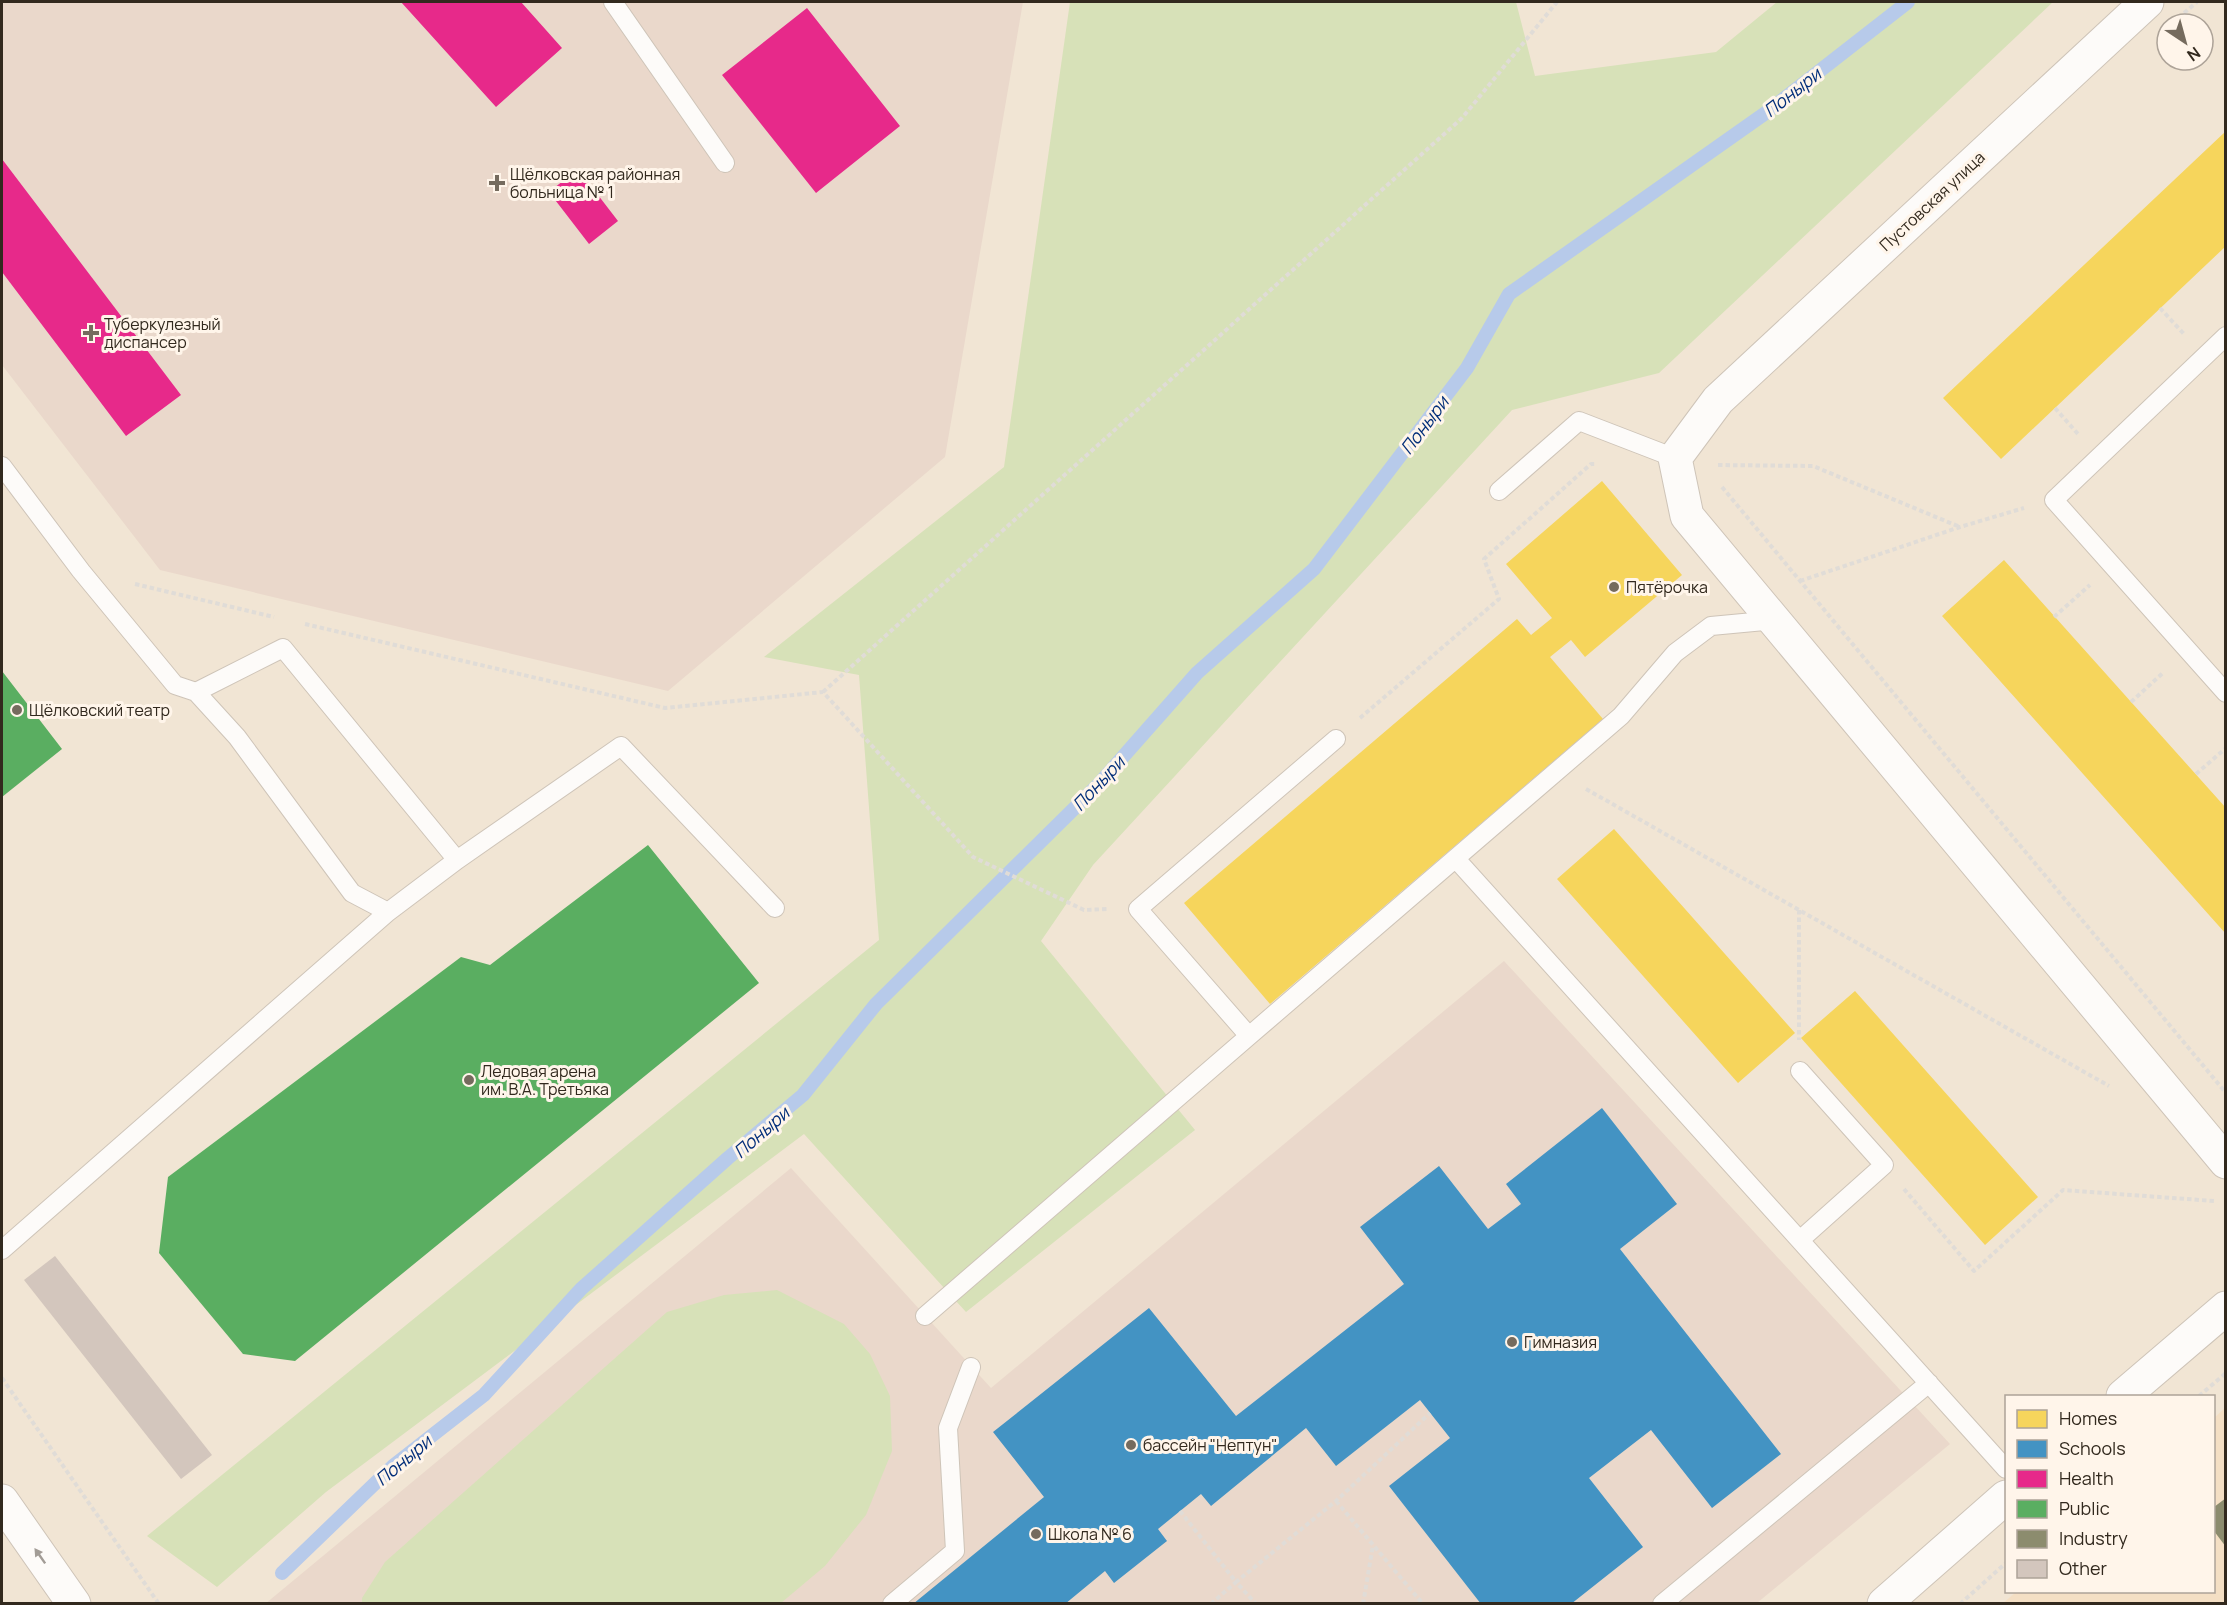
<svg xmlns="http://www.w3.org/2000/svg" width="2227" height="1605" font-family="Manrope,sans-serif">
  <style>
    .built { fill: #f4dfc4 }
    .education { fill: #ead8cb }
    .green { fill: #d7e1b8 }
    .homes { fill: #f6d55c }
    .schools { fill: #4393c3 }
    .health { fill: #e7298a }
    .public { fill: #5aae61 }
    .industry { fill: #8c8c6e }
    .lines { fill: none; stroke-linecap: round; stroke-linejoin: round }
    .stream { stroke: #b7caea; stroke-width: 14 }
    .building { fill: #d3c6bd }
    .service-casing { stroke: #cec4b8; stroke-width: 20 }
    .minor-casing { stroke: #cec4b8; stroke-width: 35 }
    .tertiary-casing { stroke: #cec4b8; stroke-width: 35 }
    .path { stroke: #e0dcd7; stroke-width: 4; stroke-dasharray: 4.5 3; stroke-linecap: butt }
    .service { stroke: #fdfbf9; stroke-width: 18 }
    .minor { stroke: #fdfbf9; stroke-width: 33 }
    .tertiary { stroke: #fdfbf9; stroke-width: 33 }
    .oneway { fill: #a29c96 }
    .poi-dot { fill: #756b5e; stroke: #fff5ea; stroke-width: 2 }
    .labels { text-anchor: middle; dominant-baseline: central; stroke-width: 6; stroke-linejoin: round; paint-order: stroke }
    .poi-label { font-size: 16px; fill: #32291e; stroke: #fff5ea; text-anchor: start }
    .street-label { font-size: 16px; fill: #32291e; stroke: #fff5ea }
    .water-label { font-size: 18px; font-style: italic; fill: #042f7a; stroke: #fff5ea }
  </style>
  <rect width="100%" height="100%" fill="#f1e5d4"/>
  <path class="built" d="M2225,1408V1603L2002,1604L2016,1592H2214V1418Z"/>
  <path class="education" d="M2,2H1023L945,457L668,691L160,570L2,365Z
    M1504,961L1950,1444L1757,1603L265,1604L791,1168L991,1388Z"/>
  <path class="green" d="M1070,2H1516L1535,76L1716,52L1777,2H2053L1659,373L1512,410L1093,865L1041,941L1195,1130L966,1312L804,1134L326,1492L217,1587L147,1536L879,940L859,675L764,657L1004,467Z
    M777,1290L844,1324L870,1354L890,1396L892,1451L866,1515L825,1566L781,1603H362V1598L385,1562L667,1312L724,1295Z"/>
  <path class="homes" d="M2226,131V246L2001,459L1943,398Z
    M1602,481L1682,575L1585,657L1571,640L1550,657L1603,719L1270,1004L1184,903L1517,619L1531,635L1552,618L1506,564Z
    M2004,560L2226,808V934L1942,616Z
    M1614,829L1795,1033L1738,1083L1557,879Z
    M1855,991L2038,1197L1985,1245L1801,1038Z"/>
  <path class="schools" d="M1602,1108L1677,1204L1620,1249L1781,1454L1712,1508L1651,1430L1589,1478L1643,1547L1571,1604H1481L1389,1486L1450,1438L1420,1400L1336,1466L1306,1428L1211,1506L1201,1494L1158,1529L1167,1541L1114,1583L1105,1571L1065,1604H913L1044,1497L993,1432L1149,1308L1236,1416L1404,1284L1360,1227L1439,1166L1488,1229L1521,1204L1506,1184Z"/>
  <path class="health" d="M401,2H521L562,48L496,107Z
    M807,8L900,126L816,193L722,75Z
    M2,159L181,395L126,436L2,272Z
    M578,169L618,221L589,244L549,192Z"/>
  <path class="public" d="M2,671L62,749L2,797Z
    M648,845L759,983L295,1361L243,1354L159,1253L168,1177L461,957L490,965Z"/>
  <path class="industry" d="M2226,1498V1547L2214,1531V1507Z"/>
  <g class="lines">
    <path class="stream" d="M282,1573L393,1466L484,1395L581,1289L728,1158L803,1095L876,1004L1099,784L1197,673L1314,569L1467,368L1509,294L1767,112L1908,2"/>
  </g>
  <path class="building" d="M55,1256L212,1455L181,1479L24,1280Z"/>
  <g class="lines">
    <g class="service-casing">
      <path id="service" d="M613,2L725,163
        M2226,336L2054,500L2226,693
        M2,466L81,571L175,685L196,692L237,737L352,893L388,912L457,860L621,746L775,908
        M1499,491L1579,421L1675,458
        M196,692L283,648L457,860
        M1336,739L1138,909L1249,1036L1621,716L1675,653L1711,626L1775,620
        M1456,859L2006,1469
        M1800,1071L1884,1165L1800,1240
        M2,1250L388,912
        M925,1316L1249,1036
        M892,1604L955,1551L948,1428L971,1367
        M1662,1604L1929,1383"/>
    </g>
    <g class="minor-casing">
      <path id="minor" d="M2147,2L1718,400L1675,458L1687,516L2226,1162"/>
    </g>
    <g class="tertiary-casing">
      <path id="tertiary" d="M2123,1396L2226,1308
        M2,1501L74,1604
        M1884,1604L2006,1497"/>
    </g>
    <path class="path" d="M2184,13L2197,2
      M2160,308L2184,334
      M2055,408L2078,434
      M1718,465L1813,466L1960,527
      M1722,487L2226,1093
      M1800,581L1960,527L2024,508
      M135,584L274,617
      M2054,617L2090,585
      M305,624L665,708L823,692L973,857L1084,910L1108,909
      M823,692L1462,118L1557,2
      M2131,702L2164,672
      M1360,718L1499,599L1484,559L1591,464H1595
      M2196,774L2226,748
      M1586,789L2109,1086
      M1799,910V1040
      M1904,1189L1974,1271L2063,1190L2214,1201
      M2,1378L159,1604
      M2199,1396L2226,1373
      M1336,1501L1423,1604
      M1180,1511L1236,1582L1336,1501L1430,1413
      M1211,1604L1236,1582L1256,1604
      M1363,1604L1373,1545
      M1960,1604L2006,1563"/>
    <use href="#service" class="service"/>
    <use href="#minor" class="minor"/>
    <use href="#tertiary" class="tertiary"/>
  </g>
  <defs><path id="oneway-solid" d="M-6-.8H1V-3.2L6.5 0L1 3.2V.8H-6Z" transform="scale(1.5)"/></defs>
  <use class="oneway" href="#oneway-solid" transform="translate(40 1556) rotate(-125)"/>
  <g class="poi-dot">
    <path d="M494 174h6v6h6v6h-6v6h-6v-6h-6v-6h6z"/>
    <path d="M88 324h6v6h6v6h-6v6h-6v-6h-6v-6h6z"/>
    <circle cx="1614" cy="587" r="6"/>
    <circle cx="17" cy="710" r="6"/>
    <circle cx="469" cy="1080" r="6"/>
    <circle cx="1512" cy="1342" r="6"/>
    <circle cx="1131" cy="1445" r="6"/>
    <circle cx="1036" cy="1534" r="6"/>
  </g>
  <g class="labels">
    <g class="poi-label">
      <text x="510" y="174">Щёлковская районная<tspan x="510" dy="18">больница № 1</tspan></text>
      <text x="104" y="324">Туберкулезный<tspan x="104" dy="18">диспансер</tspan></text>
      <text x="1626" y="587">Пятёрочка</text>
      <text x="29" y="710">Щёлковский театр</text>
      <text x="481" y="1071">Ледовая арена<tspan x="481" dy="18">им. В.А. Третьяка</tspan></text>
      <text x="1524" y="1342">Гимназия</text>
      <text x="1143" y="1445">бассейн "Нептун"</text>
      <text x="1048" y="1534">Школа № 6</text>
    </g>
    <g class="street-label">
      <text transform="translate(1932 201) rotate(-43)">Пустовская улица</text>
    </g>
    <g class="water-label">
      <text transform="translate(1792 92) rotate(-38)">Поныри</text>
      <text transform="translate(1424 425) rotate(-53)">Поныри</text>
      <text transform="translate(1098 783) rotate(-47)">Поныри</text>
      <text transform="translate(761 1132) rotate(-41)">Поныри</text>
      <text transform="translate(403 1460) rotate(-40)">Поныри</text>
    </g>
  </g>
  <rect width="2227" height="1605" fill="none" stroke="#32291e" stroke-width="6"/>
  <rect x="2005" y="1395" width="210" height="198" fill="#fff5ea" stroke="#ada398" stroke-width="1.5"/>
  <rect x="2017" y="1410" width="30" height="18" fill="#f6d55c" stroke="#ada398" stroke-width="1.5"/>
  <text x="2059" y="1425" font-size="18" fill="#32291e">Homes</text>
  <rect x="2017" y="1440" width="30" height="18" fill="#4393c3" stroke="#ada398" stroke-width="1.5"/>
  <text x="2059" y="1455" font-size="18" fill="#32291e">Schools</text>
  <rect x="2017" y="1470" width="30" height="18" fill="#e7298a" stroke="#ada398" stroke-width="1.5"/>
  <text x="2059" y="1485" font-size="18" fill="#32291e">Health</text>
  <rect x="2017" y="1500" width="30" height="18" fill="#5aae61" stroke="#ada398" stroke-width="1.5"/>
  <text x="2059" y="1515" font-size="18" fill="#32291e">Public</text>
  <rect x="2017" y="1530" width="30" height="18" fill="#8c8c6e" stroke="#ada398" stroke-width="1.5"/>
  <text x="2059" y="1545" font-size="18" fill="#32291e">Industry</text>
  <rect x="2017" y="1560" width="30" height="18" fill="#d3c6bd" stroke="#ada398" stroke-width="1.5"/>
  <text x="2059" y="1575" font-size="18" fill="#32291e">Other</text>
  <g transform="translate(2185 42) rotate(144)"><circle r="28" fill="#fff5ea" stroke="#ada398" stroke-width="1.5"/>
  <path d="M0-4.5L10 22L0 15L-10 22Z" fill="#756b5e"/>
  <text y="-9" font-size="16" font-weight="bold" text-anchor="middle" fill="#32291e">N</text>
  </g>
</svg>
